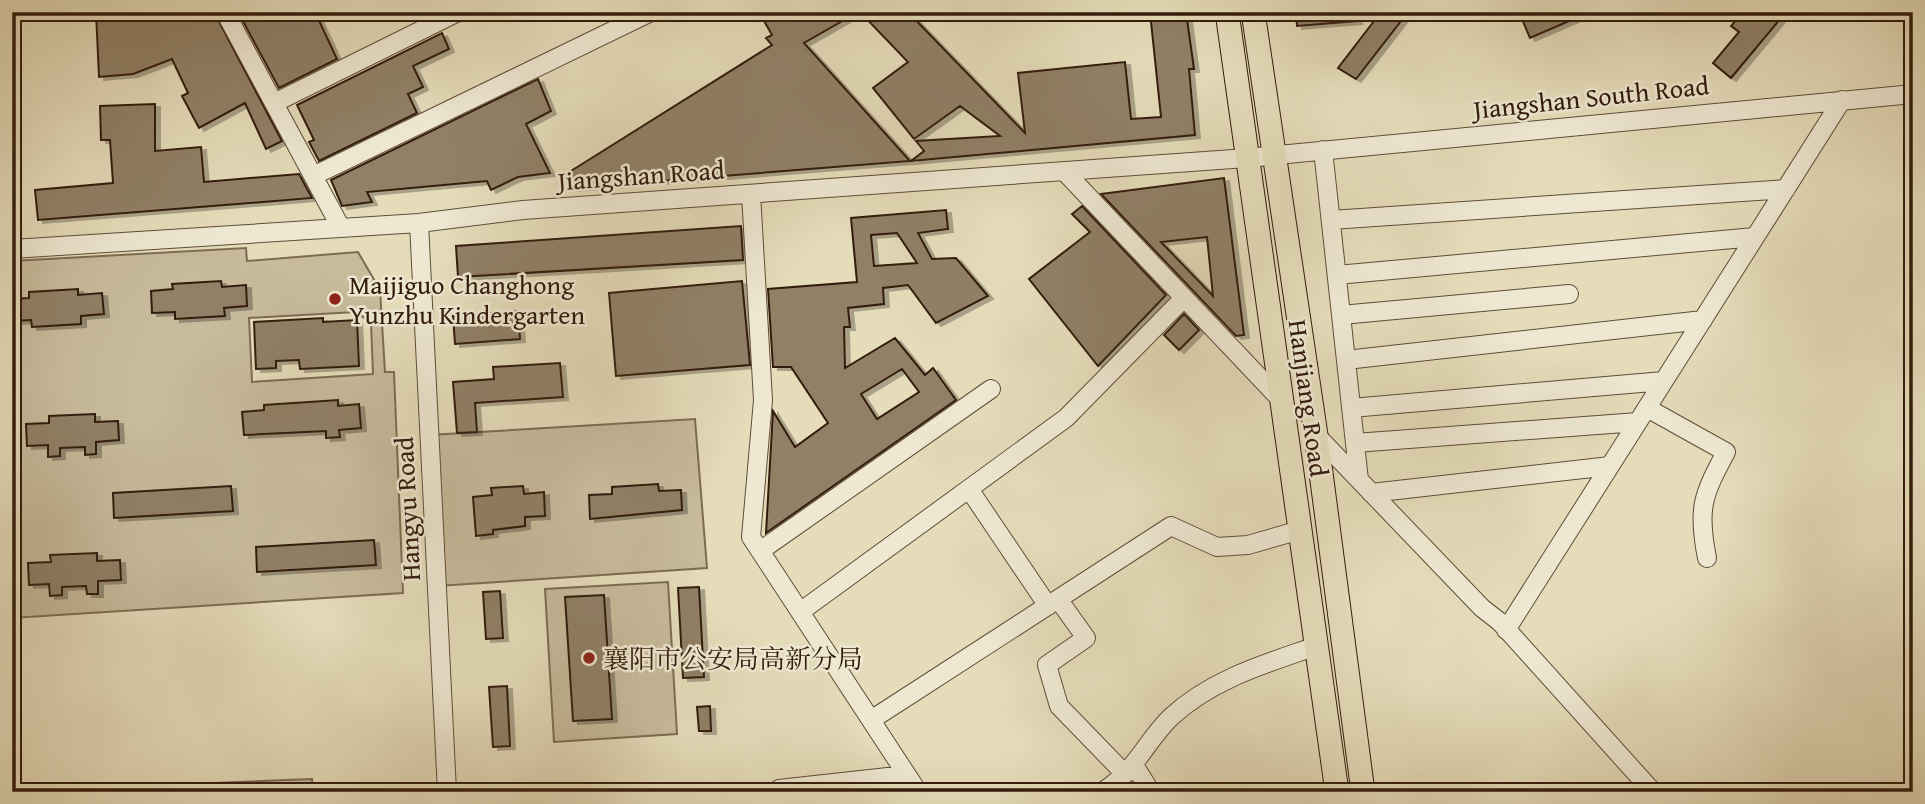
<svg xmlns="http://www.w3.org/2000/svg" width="1925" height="804" font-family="'Gentium Book Plus','Noto Serif SC',serif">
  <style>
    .green { fill: #c7bb9c; stroke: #7d6c54; stroke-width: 2; fill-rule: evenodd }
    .building { fill: #908066; stroke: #331c0c; stroke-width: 2; fill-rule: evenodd; filter: url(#shadow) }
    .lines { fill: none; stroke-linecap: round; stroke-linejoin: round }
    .minor-casing { stroke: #604c38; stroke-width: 20 }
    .major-casing { stroke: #331c0c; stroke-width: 25 }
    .minor { stroke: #eee8d2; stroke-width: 18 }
    .major { stroke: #e5dcba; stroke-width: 23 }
    .poi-dot { fill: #8f2418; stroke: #eee8d2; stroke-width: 2.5 }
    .labels { text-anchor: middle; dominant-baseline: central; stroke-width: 5; stroke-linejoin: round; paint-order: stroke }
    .street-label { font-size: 26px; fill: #331c0c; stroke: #eee8d2 }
    .poi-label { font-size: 26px; fill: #331c0c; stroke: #eee8d2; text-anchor: start }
  </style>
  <defs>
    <filter id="shadow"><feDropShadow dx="5" dy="3" stdDeviation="0" flood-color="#0004"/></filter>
  </defs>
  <rect width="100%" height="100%" fill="#e5dcba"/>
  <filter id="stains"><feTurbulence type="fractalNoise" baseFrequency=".00286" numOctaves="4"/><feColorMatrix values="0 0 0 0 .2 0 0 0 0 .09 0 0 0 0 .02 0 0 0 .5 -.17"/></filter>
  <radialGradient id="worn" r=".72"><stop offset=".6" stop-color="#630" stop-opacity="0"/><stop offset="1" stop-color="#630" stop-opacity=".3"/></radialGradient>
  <path class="green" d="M246,248L247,261L358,252L380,290L385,372H394L403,593L12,618V553L16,547L12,462V261ZM356,312L371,323L373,374L252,382L249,318Z
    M695,419L707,568L437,586L429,435Z
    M668,582L677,734L554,742L545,589Z
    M312,779L313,792H190L189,784Z"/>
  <path class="building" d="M96,12H214L282,141L266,149L245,103L199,128L182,96L188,93L172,59L133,74L99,77Z
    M238,12H275L278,18L290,12H315L337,59L279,88Z
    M759,12H858L804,43L910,161L572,188L571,171L772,45L766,38L772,35Z
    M860,12H908L1025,133L1018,73L1125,62L1131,119L1161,117L1150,12H1186L1194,69H1189L1195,135L911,161L924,151L916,141L1000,136L960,106L914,139L873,88L908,62Z
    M1296,12H1357V21L1297,26Z
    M1381,12H1408L1356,79L1338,68Z
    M1519,12H1590L1530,38Z
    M1743,12H1786L1731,78L1713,63L1739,32L1731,26Z
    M442,33L449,49L413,66L423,87L408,94L417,113L319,161L309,142L314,140L297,105Z
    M538,79L551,111L526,124L550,173L518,177L491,190L487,181L367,192L372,202L342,206L331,180Z
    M155,104V151L201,147L204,182L299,174L312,198L38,220L35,190L113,183L110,140H101L100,106Z
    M1224,178L1244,335L1236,336L1101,194ZM1207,237L1213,296L1161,242Z
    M1082,206L1166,295L1098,366L1029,279L1090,232L1072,214Z
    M946,210L948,229L918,233L932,259L956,258L988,296L936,323L908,285L883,288L884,304L848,308L850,327H844L845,368L895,338L925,375L933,368L956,400L766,533L773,411L795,447L828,423L791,367H773L768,289L857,282L851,218ZM897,233L917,263L874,266L871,235ZM902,369L919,392L877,419L861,394Z
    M741,226L743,260L458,277L456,246Z
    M221,281L222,287L246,285L247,306L224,308L225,316L175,319V312L152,313L151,291L173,289L172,284Z
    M742,281L750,365L616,376L609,293Z
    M78,289V295L102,293L104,314L81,316V324L32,327L31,320L12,321V299L29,298V292Z
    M518,311L520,339L455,344L453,316Z
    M1184,314L1199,330L1179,350L1164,335Z
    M323,318V322L357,320L359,366L300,369L299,360L276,361V368L256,369L254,322Z
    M560,363L563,397L475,403L477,432L457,433L453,382L494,379L493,367Z
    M338,400V406L359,404L361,428L339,430L340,437L326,438V431L244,435L242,412L264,410V405Z
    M95,414V422L118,421L119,440L96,442V454L85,455V447L60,448V456L48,457V445L27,446L26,424L49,423V416Z
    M658,484L659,491L681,490L682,510L590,519L589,495L612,494V487Z
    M231,486L233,511L114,518L113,493Z
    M523,486L524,494L544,492L545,516L525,517V526L493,530V534L476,536L473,497L492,495L491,488Z
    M374,540L376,565L257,572L256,547Z
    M97,553V561L120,560L121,580L98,581V594H87L86,586L62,587V595L50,596L49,584L29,585L28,563L51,562L50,555Z
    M699,587L704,677L683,678L678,588Z
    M500,591L503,638L486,639L483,592Z
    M604,595L612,719L573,721L565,597Z
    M507,686L510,746L493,747L489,687Z
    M710,706L711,731H699L697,707Z"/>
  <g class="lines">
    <g class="minor-casing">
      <path id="minor" d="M225,12L341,228
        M274,103L458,12
        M1323,150L1359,480
        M1064,171L1281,400
        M313,176L651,12
        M751,194L763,400L751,537L918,792
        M1331,220L1786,189
        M419,223L447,792
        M12,249L419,223L523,210L1247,158L1913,94
        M1337,275L1755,237
        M1341,315L1569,294
        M1346,360L1703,320
        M1351,408L1664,381
        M1647,408L1726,452C1703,495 1697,508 1707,558
        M1316,435L1482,608L1500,622L1653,792
        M1355,443L1638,422
        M969,489L1048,606
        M1371,493L1610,466
        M760,551L991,389
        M1058,599L1086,638L1047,665L1059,706L1125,774
        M800,612L1066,418L1184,298
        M1506,630L1842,100
        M871,720L1171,526L1217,547L1248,545L1300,530
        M1134,765L1151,792
        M780,792L779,789L906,775
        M1102,792C1138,769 1145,742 1171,717C1212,679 1265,664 1316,646"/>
    </g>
    <g class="major-casing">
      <path id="major" d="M1227,12L1337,792
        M1253,12L1316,435L1363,792"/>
    </g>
    <use href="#minor" class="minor"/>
    <use href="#major" class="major"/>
  </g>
  <g class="poi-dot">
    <circle cx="335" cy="299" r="7"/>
    <circle cx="589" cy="658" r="7"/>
  </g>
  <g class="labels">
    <g class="street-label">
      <text transform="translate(1591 97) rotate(-6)">Jiangshan South Road</text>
      <text transform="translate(641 175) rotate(-4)">Jiangshan Road</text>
      <text transform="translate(1309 398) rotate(82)">Hanjiang Road</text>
      <text transform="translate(407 509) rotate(-93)">Hangyu Road</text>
    </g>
    <g class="poi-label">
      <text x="349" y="284">Maijiguo Changhong<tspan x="349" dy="30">Yunzhu Kindergarten</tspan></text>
      <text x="603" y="658">襄阳市公安局高新分局</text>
    </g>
  </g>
  <rect width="1925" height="804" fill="none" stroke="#e5dcba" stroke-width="42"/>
  <rect x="14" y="14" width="1897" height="776" fill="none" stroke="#331c0c" stroke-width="3.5"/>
  <rect x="21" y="21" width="1883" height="762" fill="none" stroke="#331c0c" stroke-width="2"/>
  <rect width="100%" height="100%" filter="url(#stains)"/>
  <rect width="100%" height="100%" fill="url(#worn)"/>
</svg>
